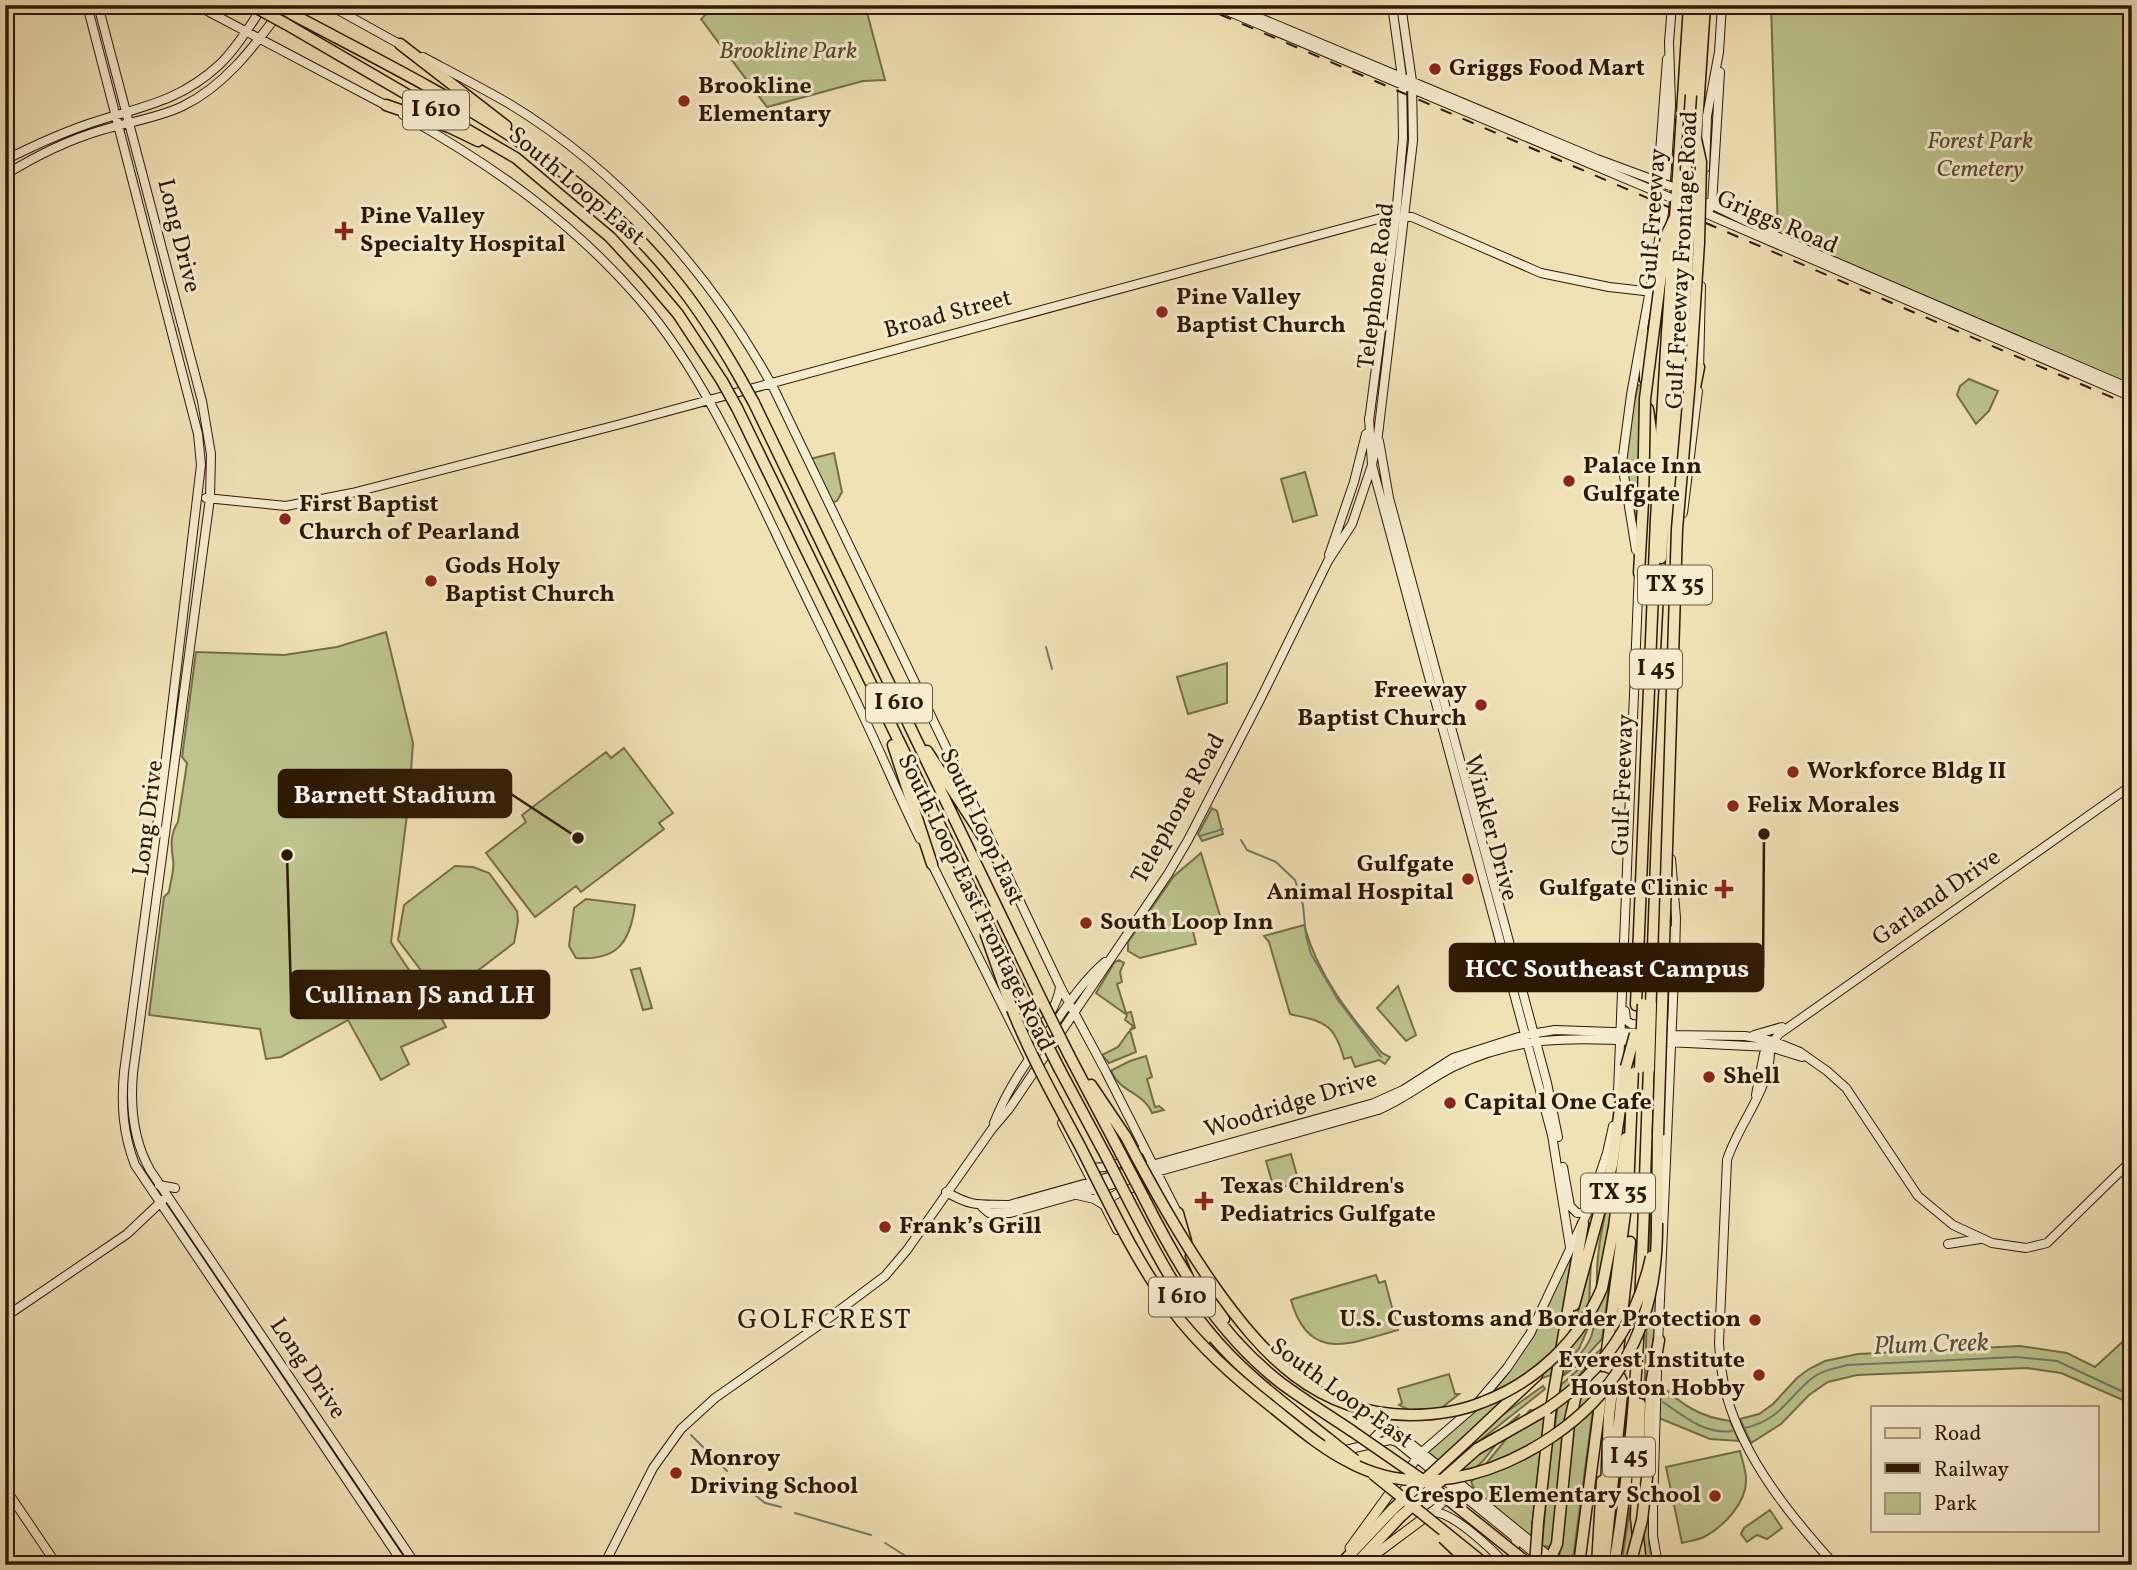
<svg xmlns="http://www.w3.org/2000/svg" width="2137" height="1570" font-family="Vollkorn,serif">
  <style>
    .green { fill: #bcc38c; stroke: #746e47; stroke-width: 2 }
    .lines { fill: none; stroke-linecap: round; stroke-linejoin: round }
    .stream { stroke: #707c66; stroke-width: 2 }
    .secondary-casing { stroke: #2d1802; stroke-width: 10 }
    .primary-casing { stroke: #2d1802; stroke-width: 11 }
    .highway-casing { stroke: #2d1802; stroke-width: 13 }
    .secondary { stroke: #f6ecd0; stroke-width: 8 }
    .primary { stroke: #f1e2b6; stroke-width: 9 }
    .highway { stroke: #f1e2b6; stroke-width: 10 }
    .rail { stroke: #2d1802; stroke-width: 2; stroke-dasharray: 12 12; stroke-linecap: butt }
    .secondary-bridge-casing { stroke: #2d1802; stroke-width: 10; stroke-linecap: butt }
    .highway-bridge-casing { stroke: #2d1802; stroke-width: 13; stroke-linecap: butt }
    .secondary-bridge { stroke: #f6ecd0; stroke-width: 8 }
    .highway-bridge { stroke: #f1e2b6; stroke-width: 10 }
    .poi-dot { fill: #8f2418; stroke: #f6ecd0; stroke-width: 2.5 }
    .labels { text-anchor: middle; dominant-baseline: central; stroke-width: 6; stroke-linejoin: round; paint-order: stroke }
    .shield { fill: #f6ecd0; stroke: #695840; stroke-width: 2 }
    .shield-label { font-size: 23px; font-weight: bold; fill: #2d1802 }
    .park-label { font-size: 24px; font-style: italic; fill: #584b2b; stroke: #f6ecd0 }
    .poi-label { font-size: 24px; font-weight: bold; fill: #2d1802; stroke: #f6ecd0; text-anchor: start }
    .street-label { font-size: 24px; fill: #2d1802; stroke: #f6ecd0 }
    .water-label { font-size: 26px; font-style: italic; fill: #54523c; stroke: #f6ecd0 }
    .quarter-label { font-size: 28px; letter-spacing: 2px; fill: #2d1802; stroke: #f6ecd0 }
    .leader { fill: none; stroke: #2d1802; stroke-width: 2.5 }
    .callout-dot { fill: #2d1802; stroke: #f6ecd0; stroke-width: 2.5 }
    .callout { fill: #2d1802; stroke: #2d1802; stroke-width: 2.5 }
    .callout-label { font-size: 26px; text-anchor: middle; font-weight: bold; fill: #fff }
  </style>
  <rect width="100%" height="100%" fill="#f1e2b6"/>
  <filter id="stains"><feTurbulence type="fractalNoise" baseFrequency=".00286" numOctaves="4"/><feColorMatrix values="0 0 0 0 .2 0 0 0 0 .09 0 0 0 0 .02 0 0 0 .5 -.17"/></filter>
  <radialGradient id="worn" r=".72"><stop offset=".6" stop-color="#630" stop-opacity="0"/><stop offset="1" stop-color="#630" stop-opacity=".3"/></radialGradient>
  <path class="green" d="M716,5H865L885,80L863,81L767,107L701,19Z
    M1771,5H2132V386L1778,233Z
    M1969,379L1998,391L1989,411L1976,424L1957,395L1960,386Z
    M1638,385L1641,386L1642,400L1637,526L1625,462L1626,441Z
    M834,453L842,492L837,501L830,503L810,459Z
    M1305,472L1317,515L1293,522L1281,479Z
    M386,632L413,743L409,799L391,942C408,972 431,996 446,1027L401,1047L409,1064L381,1080L348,1020L281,1057L266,1059L260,1029L149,1015L164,897L169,892C170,883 175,869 173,859C171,846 170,834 178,822L187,763L182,757L196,652L284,655L337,647Z
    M1227,663V703L1188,714L1177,677Z
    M624,748L673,813L659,823L664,829L581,892L576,886L535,917L486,853L526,822L522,815L606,752L611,758Z
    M1212,808L1217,811L1223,834L1202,841L1198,834Z
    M1201,853L1221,919L1192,927L1196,944L1140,958L1128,951V942L1174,876Z
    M455,866L473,867L489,873L517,911L518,921L514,943L442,998L398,940L404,905Z
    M586,899L635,905C630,943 617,961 576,958L569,946L574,908Z
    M1304,925C1318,975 1348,1014 1382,1053L1390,1057L1385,1064L1379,1060L1355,1067L1351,1057L1344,1059C1334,1021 1322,1022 1290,1014L1269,942L1264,936Z
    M1119,960L1124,963L1120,972L1122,982L1117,984L1126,1013L1131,1012L1135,1028L1130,1030L1136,1052L1109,1063L1102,1055L1118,1047L1133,1026L1125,1020L1127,1015L1096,993L1114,963Z
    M640,968L652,1008L643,1010L631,970Z
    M1398,986L1416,1035L1406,1041L1377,1008Z
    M1656,1055L1665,1096L1657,1297L1647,1412L1643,1431Z
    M1146,1056L1152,1077L1147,1079L1155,1107L1159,1106L1164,1110L1152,1113C1145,1094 1120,1091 1112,1073V1070L1130,1061Z
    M1622,1149L1619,1213L1602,1339L1579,1364L1563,1376C1570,1362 1585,1353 1591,1337C1600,1311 1595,1282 1598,1256C1602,1219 1612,1184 1622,1149Z
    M1291,1154L1299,1183L1274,1189L1266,1161Z
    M1579,1236L1551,1375L1490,1396L1508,1373Z
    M1591,1260L1588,1328L1579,1349L1565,1364Z
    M1376,1275L1379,1283L1385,1281L1398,1330C1351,1343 1309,1364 1291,1300L1293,1299Z
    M2132,1333V1404L2061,1373L2027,1368L1857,1375L1828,1382L1809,1395L1781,1424L1751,1443L1740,1419L1759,1414L1773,1404L1797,1378L1809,1369L1825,1361L1858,1354L2020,1346L2067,1353L2095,1367Z
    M1601,1349L1599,1362C1582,1366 1579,1375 1573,1391L1555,1542L1551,1547L1542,1546L1549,1465L1561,1385Z
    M1449,1374L1455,1394H1459L1430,1417L1425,1418L1399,1405L1402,1403L1398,1389Z
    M1661,1385C1682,1405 1700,1417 1730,1421L1739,1441L1710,1439L1659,1418Z
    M1543,1386L1545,1389L1472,1447L1470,1443L1501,1416Z
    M1527,1389L1528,1391L1501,1409L1439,1461L1428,1452L1475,1410Z
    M1579,1392L1595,1395L1573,1559L1561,1561L1559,1550L1573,1422Z
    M1530,1410L1545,1411L1531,1537L1476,1492L1471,1482Z
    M1520,1414L1483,1461L1462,1480L1452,1472Z
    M1740,1451C1742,1460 1746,1470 1746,1479C1747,1503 1723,1527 1704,1537C1698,1540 1689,1541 1682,1543L1666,1467Z
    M1648,1500L1649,1544L1653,1565H1646L1642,1537Z
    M1630,1508L1634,1544L1628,1565H1621Z
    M1770,1510L1782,1528L1767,1539L1757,1535L1747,1542L1741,1534L1744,1528Z"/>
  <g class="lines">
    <path class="stream" d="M1046,647L1052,669
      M1200,836L1223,829
      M1241,840L1247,850L1276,862L1295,880L1303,905L1306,936L1311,954L1338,1000L1381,1057
      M1663,1402C1683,1416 1706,1435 1732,1431
      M1745,1428C1781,1419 1786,1400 1811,1379C1821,1371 1835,1368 1847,1365L2016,1357L2057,1361L2132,1396
      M691,1435L727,1471
      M736,1480L765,1503L781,1507
      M795,1513L871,1535
      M885,1543L920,1565"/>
    <g class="secondary-casing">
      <path id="secondary" d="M87,5L198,434L201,465L164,774L124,1072C121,1105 123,1134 135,1165L404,1565
        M98,5L202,401L211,454L210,498L133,1073C130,1107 133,1140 150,1170L416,1565
        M196,5L389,107
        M329,5L403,46
        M1213,5L1657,192L1667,59
        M1229,5L1597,159L1662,183
        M423,57C451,72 480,87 508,103C619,170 714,277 775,391L994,847
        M1720,72L1712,204L1707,214L2132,397
        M403,115C492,165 573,222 640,300C696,364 741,460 778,538C807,600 838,661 867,724C885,762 901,801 920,839
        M5,160C33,146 59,134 88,124C138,107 178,103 219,65C237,48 250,25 264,5
        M1705,168L1707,116L1719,52L1722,5
        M5,175C34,157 68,140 102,130C129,122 158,118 183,106C224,86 252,49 278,14
        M1708,203L1789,242L2132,389
        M1699,371L1701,286
        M1369,418L1372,465L1552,1135L1570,1247
        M1369,421L1396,216L1403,138L1402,77L1392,5
        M1379,441L1389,498L1520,982L1547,1083L1558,1137
        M206,498L286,506L352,493L617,425L1389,216L1412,217L1541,273L1609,287L1653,292
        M1683,513L1698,391
        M1636,550L1622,463L1631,395L1664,212L1671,105L1669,42L1672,5
        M1329,555L1354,482L1366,434
        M1671,859L1676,918L1675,957
        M930,860L1029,1059
        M1004,868L1060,986L1105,1070L1179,1216
        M1625,1011L1626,1020L1631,1024L1645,1025
        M1668,1035L1745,1036L1773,1041L1800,1052L1827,1071L1846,1088L1918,1196L1953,1225L1992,1243L2026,1248L2047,1243L2132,1160
        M1754,1035L1782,1027
        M1022,1037C1040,1038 1058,1003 1060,987
        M1666,1042L1770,1047L1802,1057
        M1770,1047C1772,1088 1739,1122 1727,1160L1719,1343C1720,1361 1722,1379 1727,1397C1745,1460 1791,1517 1835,1565
        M1618,1092L1639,570
        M1756,1095L1764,1054L1779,1034L2132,785
        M994,1123C1010,1082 1032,1055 1057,1020C1071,1000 1086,978 1105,962
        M1062,1123L1117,1230
        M1087,1166C1104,1171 1126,1163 1139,1151
        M1563,1167L1570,1206L1577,1213H1587
        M159,1185L175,1188
        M946,1192C975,1208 978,1204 1009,1205L1374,1103L1403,1090L1453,1058L1525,1035L1555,1030L1641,1033
        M1077,1195L1094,1199L1104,1205C1113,1191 1140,1184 1156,1185
        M982,1207L989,1213H1010L1378,1110C1405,1099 1427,1080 1453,1067C1517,1036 1570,1037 1639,1041
        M1948,1244L1980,1239
        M5,1317L127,1234L163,1200
        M1658,1345L1674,977
        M1657,1372L1653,1508V1536L1658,1565
        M1372,1412L1560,1565
        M1370,1442L1380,1432V1417
        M1341,1451L1390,1440L1397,1442L1549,1565
        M5,1488L57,1565
        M1390,1493L1422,1452L1474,1407L1507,1368L1530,1334L1587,1213L1607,1153L1613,1126
        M1432,1512C1451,1510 1493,1550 1506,1565
        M1432,1512L1461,1486
        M604,1565L653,1468L681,1429L715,1398L825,1321L885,1276L907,1250L992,1129L1009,1109L1168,874L1188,840L1261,698L1328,561L1352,524L1372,465L1378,435L1413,141L1412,81L1401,5
        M1513,1565L1516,1538"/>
    </g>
    <g class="primary-casing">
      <path id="primary" d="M1350,1548L1390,1493
        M1361,1565L1432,1512"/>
    </g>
    <g class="highway-casing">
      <path id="highway" d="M292,14C427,86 573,154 671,275C697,306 719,341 739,376
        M286,24L516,158L610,237L644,274L678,314L722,381
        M400,44L506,126
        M1691,95L1697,5
        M386,105L449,127L478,141
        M1696,139L1705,5
        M1678,175L1689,5
        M1644,333L1645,379
        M1693,398L1699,367
        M754,403L1044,1005
        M737,408L1033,1017
        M1648,409L1651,431V487
        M1661,558L1675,333
        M1639,573L1643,502
        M893,745L932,864
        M927,751L1006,872
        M1668,930L1674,983
        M986,935L1012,1009
        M1636,1005L1656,519L1667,333
        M1651,1005L1657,833L1683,334
        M1069,1055L1121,1154
        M1060,1070L1107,1158
        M1091,1085L1126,1137
        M1144,1198C1179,1268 1218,1334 1281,1383C1304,1400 1328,1415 1352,1431
        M1130,1203C1153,1247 1176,1293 1209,1332C1243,1374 1288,1406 1330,1440
        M1178,1213L1186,1241
        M1657,1223L1658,1135
        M1191,1256L1203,1283L1224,1319
        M1602,1288L1614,1227L1626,1138
        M1166,1293L1205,1340
        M1574,1305L1612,1165L1626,1067
        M1607,1350L1628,1191L1633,1068
        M1618,1351L1630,1242
        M1591,1367C1607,1363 1619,1369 1623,1385L1604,1565
        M1640,1404L1636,1518L1641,1565
        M1467,1441L1537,1375
        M1477,1449L1547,1409
        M1648,1469L1651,1385L1659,1340
        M1606,1490L1609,1415L1613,1384
        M1538,1522L1550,1414L1583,1224
        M1548,1564L1557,1544L1569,1424L1579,1382
        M1340,1565L1393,1509
        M1355,1565L1400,1517
        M1579,1565L1602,1389
        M1597,1565L1602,1481
        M1614,1565C1642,1401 1642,1234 1649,1069"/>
    </g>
    <use href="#secondary" class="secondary"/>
    <use href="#primary" class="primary"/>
    <use href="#highway" class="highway"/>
    <path class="rail" d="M1198,5L2132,406"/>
    <g class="secondary-bridge-casing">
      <path id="secondary-bridge" d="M1662,183L1670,186
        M1657,192L1669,197"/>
    </g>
    <g class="highway-bridge-casing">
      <path id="highway-bridge" d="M251,5L286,24
        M276,5L292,14
        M1667,333L1678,175
        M1675,333L1691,95
        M1683,334L1693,176
        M739,376L754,403
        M722,381L737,408
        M1643,502L1645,399L1666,236L1675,217
        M1044,1005L1069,1055
        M1012,1009C1031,1057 1056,1101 1080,1146C1108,1201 1134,1258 1170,1307C1199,1346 1234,1377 1272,1407C1296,1426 1321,1448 1349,1462C1416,1498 1493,1477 1553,1436C1628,1385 1658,1312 1657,1223
        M1033,1017L1060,1070
        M1626,1067L1635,1034
        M1640,1068L1643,1004
        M1649,1069L1651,1005
        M1658,1135L1677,529L1690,380L1699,243L1701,162L1696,139
        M1126,1137C1152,1187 1179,1236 1212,1283C1262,1355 1316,1414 1410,1415C1435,1415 1459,1412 1483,1402C1536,1382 1580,1340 1602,1288
        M1121,1154L1144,1198
        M1107,1158L1130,1203
        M1547,1409C1604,1370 1636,1325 1651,1257
        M1352,1431L1430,1485L1530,1565
        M1330,1440L1355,1460
        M1373,1474L1486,1565
        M1393,1509L1467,1441
        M1400,1517L1477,1449
        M1443,1538L1471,1565
        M1535,1565L1538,1522
        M1630,1565L1642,1520L1648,1469"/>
    </g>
    <use href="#secondary-bridge" class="secondary-bridge"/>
    <use href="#highway-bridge" class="highway-bridge"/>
  </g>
  <g class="poi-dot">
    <circle cx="1435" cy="69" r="7"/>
    <circle cx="684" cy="101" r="7"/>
    <path d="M340.5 220.5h7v7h7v7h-7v7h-7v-7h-7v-7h7z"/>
    <circle cx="1162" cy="312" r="7"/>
    <circle cx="1569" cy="481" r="7"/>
    <circle cx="285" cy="519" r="7"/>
    <circle cx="431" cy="581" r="7"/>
    <circle cx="1481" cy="705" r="7"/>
    <circle cx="1793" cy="772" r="7"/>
    <circle cx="1733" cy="806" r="7"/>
    <circle cx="1468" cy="879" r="7"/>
    <path d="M1720.5 878.5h7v7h7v7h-7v7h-7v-7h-7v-7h7z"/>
    <circle cx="1086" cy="923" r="7"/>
    <circle cx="1709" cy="1077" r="7"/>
    <circle cx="1450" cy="1103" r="7"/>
    <path d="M1200.5 1190.5h7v7h7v7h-7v7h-7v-7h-7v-7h7z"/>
    <circle cx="885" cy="1227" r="7"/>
    <circle cx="1755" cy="1320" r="7"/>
    <circle cx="1759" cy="1375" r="7"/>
    <circle cx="676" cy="1473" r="7"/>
    <circle cx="1715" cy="1496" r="7"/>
  </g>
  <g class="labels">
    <g class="shield">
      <rect x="403" y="90.5" width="66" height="39" rx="5"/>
      <rect x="1638" y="565.5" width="74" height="39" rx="5"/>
      <rect x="1630" y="649.5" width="52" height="39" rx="5"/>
      <rect x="866" y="683.5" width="66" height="39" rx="5"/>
      <rect x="1581" y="1173.5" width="74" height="39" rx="5"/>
      <rect x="1149" y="1277.5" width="66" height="39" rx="5"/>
      <rect x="1603" y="1437.5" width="52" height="39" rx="5"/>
    </g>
    <g class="shield-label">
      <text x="436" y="110">I 610</text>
      <text x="1675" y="585">TX 35</text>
      <text x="1656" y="669">I 45</text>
      <text x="899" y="703">I 610</text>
      <text x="1618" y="1193">TX 35</text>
      <text x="1182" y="1297">I 610</text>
      <text x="1629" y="1457">I 45</text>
    </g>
    <g class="park-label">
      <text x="788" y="52">Brookline Park</text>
      <text x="1980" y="142">Forest Park<tspan x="1980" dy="28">Cemetery</tspan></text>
    </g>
    <g class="poi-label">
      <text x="1449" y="69">Griggs Food Mart</text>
      <text x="698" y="87">Brookline<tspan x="698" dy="28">Elementary</tspan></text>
      <text x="360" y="217">Pine Valley<tspan x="360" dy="28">Specialty Hospital</tspan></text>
      <text x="1176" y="298">Pine Valley<tspan x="1176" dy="28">Baptist Church</tspan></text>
      <text x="1583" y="467">Palace Inn<tspan x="1583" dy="28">Gulfgate</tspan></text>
      <text x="299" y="505">First Baptist<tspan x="299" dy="28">Church of Pearland</tspan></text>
      <text x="445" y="567">Gods Holy<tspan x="445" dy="28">Baptist Church</tspan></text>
      <text x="1467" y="691" text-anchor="end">Freeway<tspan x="1467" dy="28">Baptist Church</tspan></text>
      <text x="1807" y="772">Workforce Bldg II</text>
      <text x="1747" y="806">Felix Morales</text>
      <text x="1454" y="865" text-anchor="end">Gulfgate<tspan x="1454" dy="28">Animal Hospital</tspan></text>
      <text x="1708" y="889" text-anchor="end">Gulfgate Clinic</text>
      <text x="1100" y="923">South Loop Inn</text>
      <text x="1723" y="1077">Shell</text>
      <text x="1464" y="1103">Capital One Cafe</text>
      <text x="1220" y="1187">Texas Children's<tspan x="1220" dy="28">Pediatrics Gulfgate</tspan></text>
      <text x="899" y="1227">Frank’s Grill</text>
      <text x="1741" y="1320" text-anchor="end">U.S. Customs and Border Protection</text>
      <text x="1745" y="1361" text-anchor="end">Everest Institute<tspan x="1745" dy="28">Houston Hobby</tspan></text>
      <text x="690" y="1459">Monroy<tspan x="690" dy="28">Driving School</tspan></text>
      <text x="1701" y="1496" text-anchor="end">Crespo Elementary School</text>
    </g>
    <g class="street-label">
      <text transform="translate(576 187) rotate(40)">South Loop East</text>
      <text transform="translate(1654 219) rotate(-86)">Gulf Freeway</text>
      <text transform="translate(1777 223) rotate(23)">Griggs Road</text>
      <text transform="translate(178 236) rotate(76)">Long Drive</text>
      <text transform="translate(1683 260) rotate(-87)">Gulf Freeway Frontage Road</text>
      <text transform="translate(1377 286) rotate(-83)">Telephone Road</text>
      <text transform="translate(948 315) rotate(-15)">Broad Street</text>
      <text transform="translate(1624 785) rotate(-88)">Gulf Freeway</text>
      <text transform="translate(1179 809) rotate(-61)">Telephone Road</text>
      <text transform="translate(149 818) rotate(-83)">Long Drive</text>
      <text transform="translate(981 827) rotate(65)">South Loop East</text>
      <text transform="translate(1490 828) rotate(75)">Winkler Drive</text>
      <text transform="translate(1937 898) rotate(-35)">Garland Drive</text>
      <text transform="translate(975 903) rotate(64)">South Loop East Frontage Road</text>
      <text transform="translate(1291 1105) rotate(-17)">Woodridge Drive</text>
      <text transform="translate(307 1369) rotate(56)">Long Drive</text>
      <text transform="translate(1341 1394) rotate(36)">South Loop East</text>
    </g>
    <g class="water-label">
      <text transform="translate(1931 1345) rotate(-2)">Plum Creek</text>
    </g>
    <g class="quarter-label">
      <text x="825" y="1320">GOLFCREST</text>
    </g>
  </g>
  <path class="leader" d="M578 838L511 794M1764 834L1763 968M287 855L291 994"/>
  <g class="callout-dot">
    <circle cx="578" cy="838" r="7"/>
    <circle cx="1764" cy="834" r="7"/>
    <circle cx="287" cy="855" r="7"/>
  </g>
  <g class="callout">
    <rect x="279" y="770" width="232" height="47" rx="7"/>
    <rect x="1450" y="944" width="313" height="47" rx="7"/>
    <rect x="291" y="971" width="258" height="47" rx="7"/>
  </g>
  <g class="callout-label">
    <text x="395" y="803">Barnett Stadium</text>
    <text x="1607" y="977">HCC Southeast Campus</text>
    <text x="420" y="1003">Cullinan JS and LH</text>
  </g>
  <rect width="2137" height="1570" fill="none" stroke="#f1e2b6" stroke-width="28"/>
  <rect x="7" y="7" width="2123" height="1556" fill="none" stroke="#2d1802" stroke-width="3.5"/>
  <rect x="14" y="14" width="2109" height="1542" fill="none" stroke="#2d1802" stroke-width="2"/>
  <rect x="1871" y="1406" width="228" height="126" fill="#f6ecd0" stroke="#a6977e" stroke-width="2"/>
  <rect x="1885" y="1428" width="35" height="10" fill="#f1e2b6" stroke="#a6977e" stroke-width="2"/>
  <text x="1934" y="1440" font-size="21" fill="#2d1802">Road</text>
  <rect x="1885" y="1463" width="35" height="10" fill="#2d1802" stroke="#a6977e" stroke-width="2"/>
  <text x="1934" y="1476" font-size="21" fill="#2d1802">Railway</text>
  <rect x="1885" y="1493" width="35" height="21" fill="#bcc38c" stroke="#a6977e" stroke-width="2"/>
  <text x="1934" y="1510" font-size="21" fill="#2d1802">Park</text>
  <rect width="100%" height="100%" filter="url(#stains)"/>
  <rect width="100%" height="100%" fill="url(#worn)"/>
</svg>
